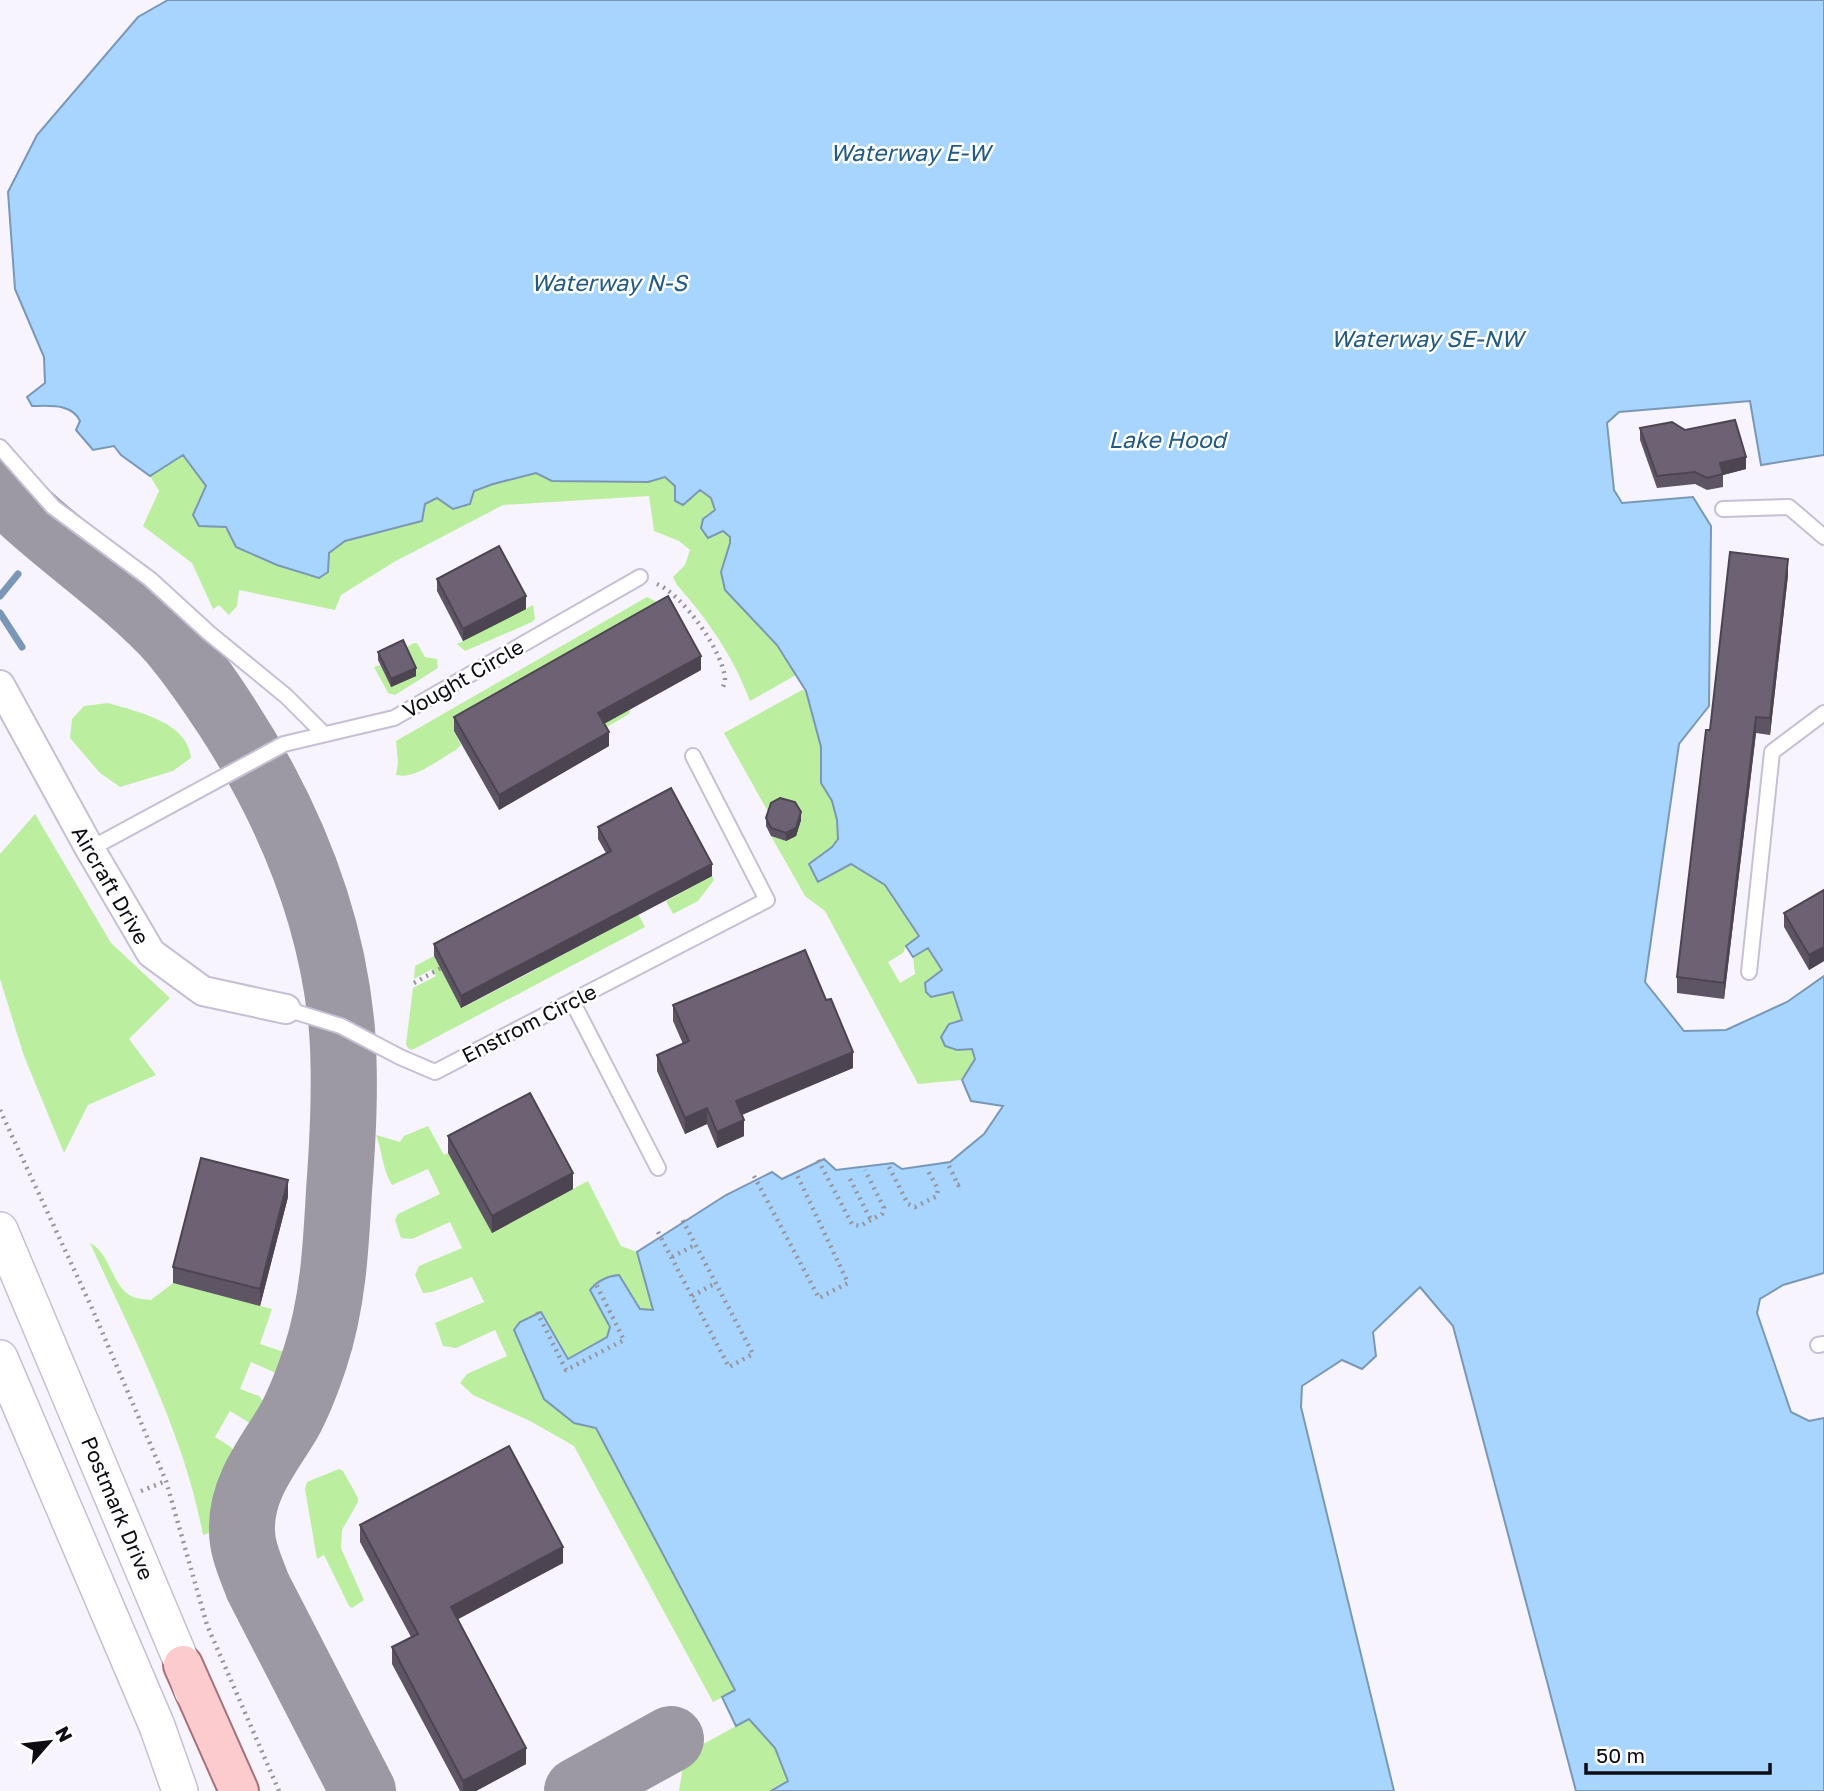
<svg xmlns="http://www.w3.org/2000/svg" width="1824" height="1791" font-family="'Golos Text',sans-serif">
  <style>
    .green { fill: #bceea0 }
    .water { fill: #a8d5fd; stroke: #7a98b6; stroke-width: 2 }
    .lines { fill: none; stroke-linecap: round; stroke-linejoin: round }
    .stream { stroke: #7a98b6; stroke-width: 7 }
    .taxiway { stroke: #9c99a2; stroke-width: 66 }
    .service-casing { stroke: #c6bfd5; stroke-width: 18 }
    .minor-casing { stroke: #c6bfd5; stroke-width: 32 }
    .tertiary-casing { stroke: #c6bfd5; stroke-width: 38 }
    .primary-casing { stroke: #a77177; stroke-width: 42 }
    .path { stroke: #97949c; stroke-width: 4.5; stroke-dasharray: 2 5; stroke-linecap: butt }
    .service { stroke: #fff; stroke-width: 14 }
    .minor { stroke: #fff; stroke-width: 28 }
    .tertiary { stroke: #fff; stroke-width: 35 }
    .primary { stroke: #fbcbce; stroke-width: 38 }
    .wall { fill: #5d5464 }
    .shaded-wall { fill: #4c4551 }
    .building { fill: #6c6274; stroke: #4c4551; stroke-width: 2 }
    .labels { text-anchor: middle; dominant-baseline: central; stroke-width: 5; stroke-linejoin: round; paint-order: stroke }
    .street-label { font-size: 21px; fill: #0e0b12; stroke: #fff }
    .water-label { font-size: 23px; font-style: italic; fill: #245b85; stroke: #fff }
  </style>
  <rect width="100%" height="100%" fill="#f7f4fd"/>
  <path class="green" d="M183,455L206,486L193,515L328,572L329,553L345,541L422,521L425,504L438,498L470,504L474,491L493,484L536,473L552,481L648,482L665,476L675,486L683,505L700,490L712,498L715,510L703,519L730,537V543L721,572L725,590L777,645L796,675L750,701C733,656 708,620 677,585L673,577L685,565L690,550L679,541L654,531L649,496L503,505L394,562L341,595L335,610L239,590L237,606L229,615L219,605L213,609L192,563L143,526L159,491L150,476Z
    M647,597L667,607L629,714L600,731H454L461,745L456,750C439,759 415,780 396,775L398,763L396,741Z
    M533,605L535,619L532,622L465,651L457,644Z
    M414,643H417L425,657L437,659L438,668L395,695L388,693L374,667L380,665L391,687L403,649Z
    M802,690L806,691L821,747V783L832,801L837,820L838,839L832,847L809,864H851L885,885L919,937L906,946L903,953L888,962L900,983L915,974L913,957L928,948L943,970L925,983L931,997L952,992L975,1059L962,1080L918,1084L825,911L805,896L771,836L786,841L771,811L767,810L724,733Z
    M108,703C138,712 188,722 191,758L173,771L120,787L100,773L70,738L72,719L84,706Z
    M35,814L111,943L170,998L129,1039L156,1075L88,1105L64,1153L24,1056L0,979V854Z
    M712,876L714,880L698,901L673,914L666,901Z
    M620,880L645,927L416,1048L412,1050L408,1048L406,1044L413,988L436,976L432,969L414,979L415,966L434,956L462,1008L539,968L521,933L537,925L555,959L632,918Z
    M428,1126L444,1155L448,1153L492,1232L588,1181L621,1246L637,1252L653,1310L640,1309L619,1275C608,1276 597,1281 590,1290L610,1327L607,1337L567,1359L574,1423L596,1428L735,1691L713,1702L574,1446L530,1421L473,1395L460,1383L467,1374L507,1356L495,1330L456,1348L443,1346L435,1323L484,1302L472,1277L432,1292L423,1293L415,1275L419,1266L462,1248L450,1222L412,1239L401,1238L395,1220L398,1214L440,1194L428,1169L392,1185C382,1169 383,1153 376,1135L400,1142L404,1136Z
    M90,1243C111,1253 111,1287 133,1297C138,1299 146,1299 151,1300L173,1283L272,1309L260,1344L284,1352L291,1362L288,1372L280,1375L251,1362L240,1389L259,1396L269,1408L260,1425H253L230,1411L215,1437L231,1447L238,1460C218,1483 211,1504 209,1533L203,1535C184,1433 133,1337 90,1243Z
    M339,1469L343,1471L358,1498V1502L342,1530L341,1548L364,1600L352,1608L349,1606L324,1555L317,1559L305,1489L307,1482Z
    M749,1719L775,1748L788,1781L771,1791H679L685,1754Z"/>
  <path class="water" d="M168,0H1824V455L1761,465L1750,401L1619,412L1607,423L1614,490L1622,503L1693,497L1711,526L1709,706L1679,744L1645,982L1684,1031L1726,1030L1787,1002L1824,976V1273L1783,1285L1760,1299L1757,1313L1791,1412L1809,1421L1824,1418V1791H1576L1453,1326L1420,1287L1373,1332L1376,1356L1362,1369L1342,1360L1302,1386L1301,1407L1394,1791H771L788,1781L775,1748L749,1719L736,1726L722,1697L735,1690L596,1428L574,1423L544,1399L514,1330L520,1322L541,1312L568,1359L607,1337L610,1327L590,1290C597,1281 608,1276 619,1275L640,1309L653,1310L637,1252L726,1195L772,1172L782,1179L824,1159L836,1170L893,1163L902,1169L950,1162L984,1134L1003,1106L971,1101L962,1080L975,1059L972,1049L957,1050L945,1046L941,1037L949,1024L962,1020L953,992L931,997L926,992L925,983L942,970L928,948L913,957L906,946L919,936L885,885L851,864L818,882L809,864L832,847L838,839L837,820L832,801L821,783V747L806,691L777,645L725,590L721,572L730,543V537L723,531L708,538L701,528L703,519L715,510L711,498L700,490L683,505L675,501V486L665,477L648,482L552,481L536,473L493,484L474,491L470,504L453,509L437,498L425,504L422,521L345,541L329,553L328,572L319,578L277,565L236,547L226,527L199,526L193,515L206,486L183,455L150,476L121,455L114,446L93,450L76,430L80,421C72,403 49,406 32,406L27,397L45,383L44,357L15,289L8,192L37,135L138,17Z"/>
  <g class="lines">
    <path class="stream" d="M0,596L18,574
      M0,613L22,647"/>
    <path class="taxiway" d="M0,488C53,543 120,584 172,641C192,665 210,691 227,717C288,811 332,916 342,1030C346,1084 343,1138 339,1191C336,1247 333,1304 315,1358C308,1379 300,1401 289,1421C269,1455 242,1486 242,1527C241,1548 251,1568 258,1587L363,1791
      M577,1791L671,1739"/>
    <g class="service-casing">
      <path id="service" d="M0,447L53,507L150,579L209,633L286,696L323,733
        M1723,509L1789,507L1824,537
        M90,849L284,744L394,718L640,577
        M1749,972L1772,752L1824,713
        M572,1001L658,1168
        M286,1009L341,1026L400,1057L435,1072L767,900L693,756
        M1818,1345L1824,1344"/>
    </g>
    <g class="minor-casing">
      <path id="minor" d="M0,685L90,849L151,953L203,991L286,1009"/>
    </g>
    <g class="tertiary-casing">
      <path id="tertiary" d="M0,1230L183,1665L192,1691
        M0,1358L157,1726L180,1791"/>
    </g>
    <g class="primary-casing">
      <path id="primary" d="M183,1665L239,1791"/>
    </g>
    <path class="path" d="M657,584C682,594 725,653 725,681C725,683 722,689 721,691
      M414,983L441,968
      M0,1110L91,1306L166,1481L207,1625L279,1791
      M818,1160L852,1224L860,1226L882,1214L884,1208L865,1170
      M949,1166L958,1185L963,1183
      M889,1167L908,1204L915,1207L937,1196L938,1189L927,1169
      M754,1176L819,1298L848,1283L797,1175
      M850,1179L871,1220
      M658,1232L729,1367L753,1354L682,1219
      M672,1257L695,1245
      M692,1296L716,1283
      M537,1312L566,1370L624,1340L596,1284
      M141,1491L166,1481"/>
    <use href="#service" class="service"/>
    <use href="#minor" class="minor"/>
    <use href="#tertiary" class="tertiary"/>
    <use href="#primary" class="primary"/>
  </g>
  <path class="wall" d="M1640,428L1746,469L1723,475V487L1707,490L1695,484L1657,488L1640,440Z
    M1788,575L1770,735L1756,733L1724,999L1677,993V977L1710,730Z
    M437,579L526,609L463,641L437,591Z
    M378,652L416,676L391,687L378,660Z
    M701,670L604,724L609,746L499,810L454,731V717Z
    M766,818L801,820L796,836L786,841L771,836L766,826Z
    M598,827L712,876L461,1008L434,956V944L606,853L598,839Z
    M1824,890V961L1809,970L1784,927V913Z
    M673,1005L853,1068L742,1115L744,1136L717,1148L707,1124L685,1134L657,1071V1055L683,1044L673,1021Z
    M448,1136L573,1189L492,1233L448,1153Z
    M288,1197L260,1306L173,1283V1267Z
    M360,1525L563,1563L457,1619L526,1764L476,1791H460L392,1664V1647L411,1637L360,1542Z"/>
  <path class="shaded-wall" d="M1746,457V469L1723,475L1720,463Z
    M1788,559V575L1770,735V718Z
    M526,596V609L463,641V629Z
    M701,656V670L598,727V713Z
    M416,668V676L391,687V679Z
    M1756,717V733L1724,999V983Z
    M609,732V746L499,810V795Z
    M801,812V820L796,836L786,841V833Z
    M712,864V876L461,1008V996Z
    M1824,947V961L1809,970V955Z
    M853,1052V1068L736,1117V1101Z
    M707,1108V1124L685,1134V1118Z
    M744,1120V1136L717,1148V1132Z
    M573,1173V1189L492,1233V1216Z
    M288,1180V1197L260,1306V1289Z
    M563,1547V1563L451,1623V1607Z
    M526,1748V1764L476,1791H463V1781Z"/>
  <path class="building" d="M1735,420L1746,457L1720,463L1723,474L1707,478L1695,472L1657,476L1640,428L1672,422L1685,430Z
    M499,546L526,596L463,629L437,579Z
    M1730,552L1788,559L1770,718L1756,717L1724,983L1677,977L1706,730H1710Z
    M668,596L701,656L598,713L609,732L499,795L454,717Z
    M403,640L416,668L391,679L378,652Z
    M671,788L712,864L461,996L434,944L611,851L598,827Z
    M780,798L795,802L801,812L796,828L786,833L771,828L766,818L771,803Z
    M1824,890V947L1809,955L1784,913Z
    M805,950L826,1000L831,999L853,1052L736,1101L744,1120L717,1132L707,1108L685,1118L657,1055L689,1041L673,1005Z
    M530,1093L573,1173L492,1216L448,1136Z
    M201,1158L288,1180L260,1289L173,1267Z
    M509,1446L563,1547L451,1607L526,1748L463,1781L392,1647L418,1634L360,1525Z"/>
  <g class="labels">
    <g class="street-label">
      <text transform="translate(463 678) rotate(-30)">Vought Circle</text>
      <text transform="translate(111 885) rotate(60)">Aircraft Drive</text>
      <text transform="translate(529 1023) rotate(-27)">Enstrom Circle</text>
      <text transform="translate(118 1508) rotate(67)">Postmark Drive</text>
    </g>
    <g class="water-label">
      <text x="910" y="152">Waterway E-W</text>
      <text x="609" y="282">Waterway N-S</text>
      <text x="1427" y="338">Waterway SE-NW</text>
      <text x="1167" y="439">Lake Hood</text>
    </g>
  </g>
  <g transform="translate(49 1742) rotate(62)" stroke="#ffffff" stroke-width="5" paint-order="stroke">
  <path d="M0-5L12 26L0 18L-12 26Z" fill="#0e0b12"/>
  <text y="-10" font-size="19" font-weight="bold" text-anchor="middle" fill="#0e0b12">N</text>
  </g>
  <path d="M1586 1763v10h184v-10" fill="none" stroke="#0e0b12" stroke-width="3.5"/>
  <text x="1596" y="1763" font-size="21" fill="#0e0b12" stroke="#ffffff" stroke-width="5" paint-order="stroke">50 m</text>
</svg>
